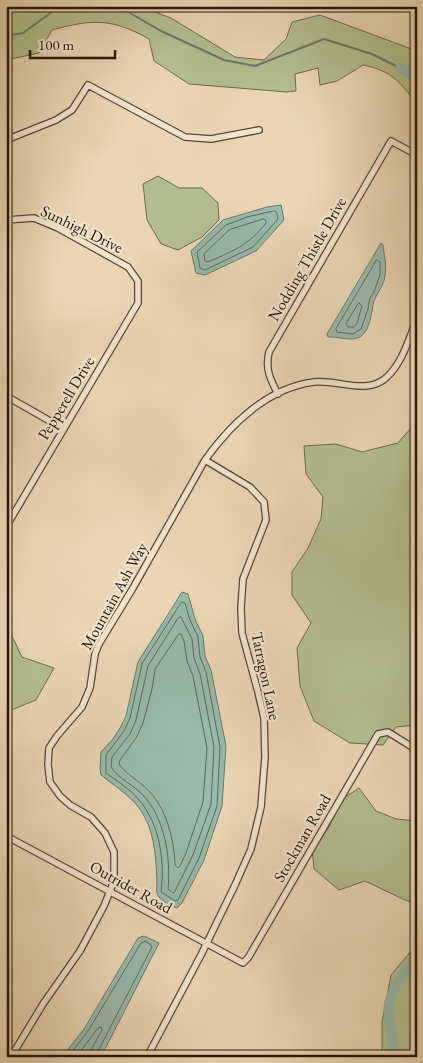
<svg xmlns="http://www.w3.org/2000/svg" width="423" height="1063" font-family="'EB Garamond',serif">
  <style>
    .green { fill: #b3be90; stroke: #6c6a4c }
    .water { fill: #98b9ab; stroke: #6a786a }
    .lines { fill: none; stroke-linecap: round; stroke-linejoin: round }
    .shore { stroke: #5f685a; stroke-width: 1 }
    .stream { stroke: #6a786a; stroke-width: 2 }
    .river { stroke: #98b9ab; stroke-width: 10 }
    .minor-casing { stroke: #574734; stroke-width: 8 }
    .minor { stroke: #f1e4ce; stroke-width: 5.5 }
    .labels { text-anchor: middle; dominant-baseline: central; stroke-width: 4.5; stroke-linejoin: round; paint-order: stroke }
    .street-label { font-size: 16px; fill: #261709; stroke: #f1e4ce }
  </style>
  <rect width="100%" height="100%" fill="#ead6b4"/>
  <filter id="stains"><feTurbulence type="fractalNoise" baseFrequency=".004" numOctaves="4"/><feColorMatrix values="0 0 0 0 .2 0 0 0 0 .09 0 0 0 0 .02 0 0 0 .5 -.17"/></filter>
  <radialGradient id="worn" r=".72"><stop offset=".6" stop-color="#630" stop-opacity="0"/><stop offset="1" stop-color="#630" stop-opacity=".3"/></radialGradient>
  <path class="green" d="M29,6H139L171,18L235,57L264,60L286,39L292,22L320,15L417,51V73L407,69L404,72L406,76L417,83V104C399,81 392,71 363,65L337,81L320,85L318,68L295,74L296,91L287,92L189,84L154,61L149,39C112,18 92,19 52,30L39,53L6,60V16Z
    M158,176L179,188H202L218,203L219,220L202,237L178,250L161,244L147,220L143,184Z
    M417,421V725L396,727L383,745L350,743L314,721L300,686L297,648L311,623L292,595V572L308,548L321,519L323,497L306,474L304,446L336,444L362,452L398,443Z
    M6,632L11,634L22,657L54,668L36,700L6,712Z
    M359,788L376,811L396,819L417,821V904L405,900L365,881L339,890L314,869L312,848L327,830L344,798Z
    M412,950L417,952V1057H382V1022L391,975Z"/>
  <path class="water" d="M281,205L284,220L256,251L205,275L196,273L191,251L223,220L267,207Z
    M381,243L383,245C384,255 387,266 385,276C384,285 377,293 374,301C371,312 371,330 360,337C351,342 338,336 328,337L327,334Z
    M182,592L188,594L195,619L203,636L205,656L211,670L226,746L222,806L204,860L182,903L177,908C166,903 154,899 157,885C156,857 155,825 135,803C125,792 112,784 101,775L100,769L101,752L113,739L120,728L126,716L138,662Z
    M144,936L159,943L101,1057H62L84,1029L138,938Z"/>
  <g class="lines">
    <path class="shore" d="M275,211L277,213L278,219L253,247L205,270L200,268L197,252L226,225L247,217Z
      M264,219L266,221V223C249,245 233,251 208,262L205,261L204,254L229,230Z
      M377,260L380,262V275L374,292L370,298L368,309L361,329L353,334L337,332L336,329Z
      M359,303L362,306L357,323L354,327H348L346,324Z
      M182,602L185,603L190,620L198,637L200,657L206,672L220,747L217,806L199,858L178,900L175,901L161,892C165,862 160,824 139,800C130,789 117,781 106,773V755L124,731L130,718L142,664Z
      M181,617L192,639L194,658L200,674L214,747L211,804L193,855L175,891L173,893L168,889C171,858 165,820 144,796C134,785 119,779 111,767L112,757L130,734L136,720L148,666L178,618Z
      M181,634L184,641L187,661L193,676L207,748L203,802L186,853L180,866L178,868L175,865C174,840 167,809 148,790C139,781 126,774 119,764L120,760L136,738L143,723L152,689L155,669L178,635Z
      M68,1057L88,1031L141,943L145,941L151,945L152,947L97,1053V1057
      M76,1057L98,1028L101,1027L102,1030L91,1050L90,1057"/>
    <path class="stream" d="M118,6L161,31L224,60L255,66L324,39L372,54L400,68
      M6,36L23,33L60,6"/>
    <path class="river" d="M400,68L417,77
      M397,1057C393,1046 387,1013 389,1003C393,987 404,969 417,961"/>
    <g class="minor-casing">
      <path id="minor" d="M6,140L56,120L72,110L88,85L185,137L211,139L259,130
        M6,220L34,218L58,228L128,267L138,281V303L6,527
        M278,394C270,379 265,369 269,352L391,141L417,155
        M6,396L64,429
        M6,836L243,963L248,958L378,734L388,732L417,750
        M11,1057L43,1004L80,951L104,906L114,881V852L105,833L91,817L70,805L60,796L50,782L48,765L49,748L57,736L82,707L90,688L95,654L99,644L133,588L205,460C231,424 267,388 314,382C338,379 367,396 387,377C403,362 409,338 417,319
        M147,1057L201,955L235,885L251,849L261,807L265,757L264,718L258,692L242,633L241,608L243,579L266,520L264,502L250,487L205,460"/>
    </g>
    <use href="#minor" class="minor"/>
  </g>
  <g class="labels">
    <g class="street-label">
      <text transform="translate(82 229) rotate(26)">Sunhigh Drive</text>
      <text transform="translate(307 259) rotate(-60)">Nodding Thistle Drive</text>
      <text transform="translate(66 398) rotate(-59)">Pepperell Drive</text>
      <text transform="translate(114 596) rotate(-61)">Mountain Ash Way</text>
      <text transform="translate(266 676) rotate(78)">Tarragon Lane</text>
      <text transform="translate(302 838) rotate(-60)">Stockman Road</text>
      <text transform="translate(131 887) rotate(29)">Outrider Road</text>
    </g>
  </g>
  <rect width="423" height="1063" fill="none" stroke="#ead6b4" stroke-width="25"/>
  <rect x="8" y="8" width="408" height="1048" fill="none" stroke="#261709" stroke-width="2.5"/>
  <rect x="12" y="12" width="398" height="1038" fill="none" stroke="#261709"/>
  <path d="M30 50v8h85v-8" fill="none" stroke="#261709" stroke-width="2.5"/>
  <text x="38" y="50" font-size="15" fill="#261709" stroke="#f1e4ce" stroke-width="4" paint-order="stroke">100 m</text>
  <rect width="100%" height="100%" filter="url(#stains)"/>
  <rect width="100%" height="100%" fill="url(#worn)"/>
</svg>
